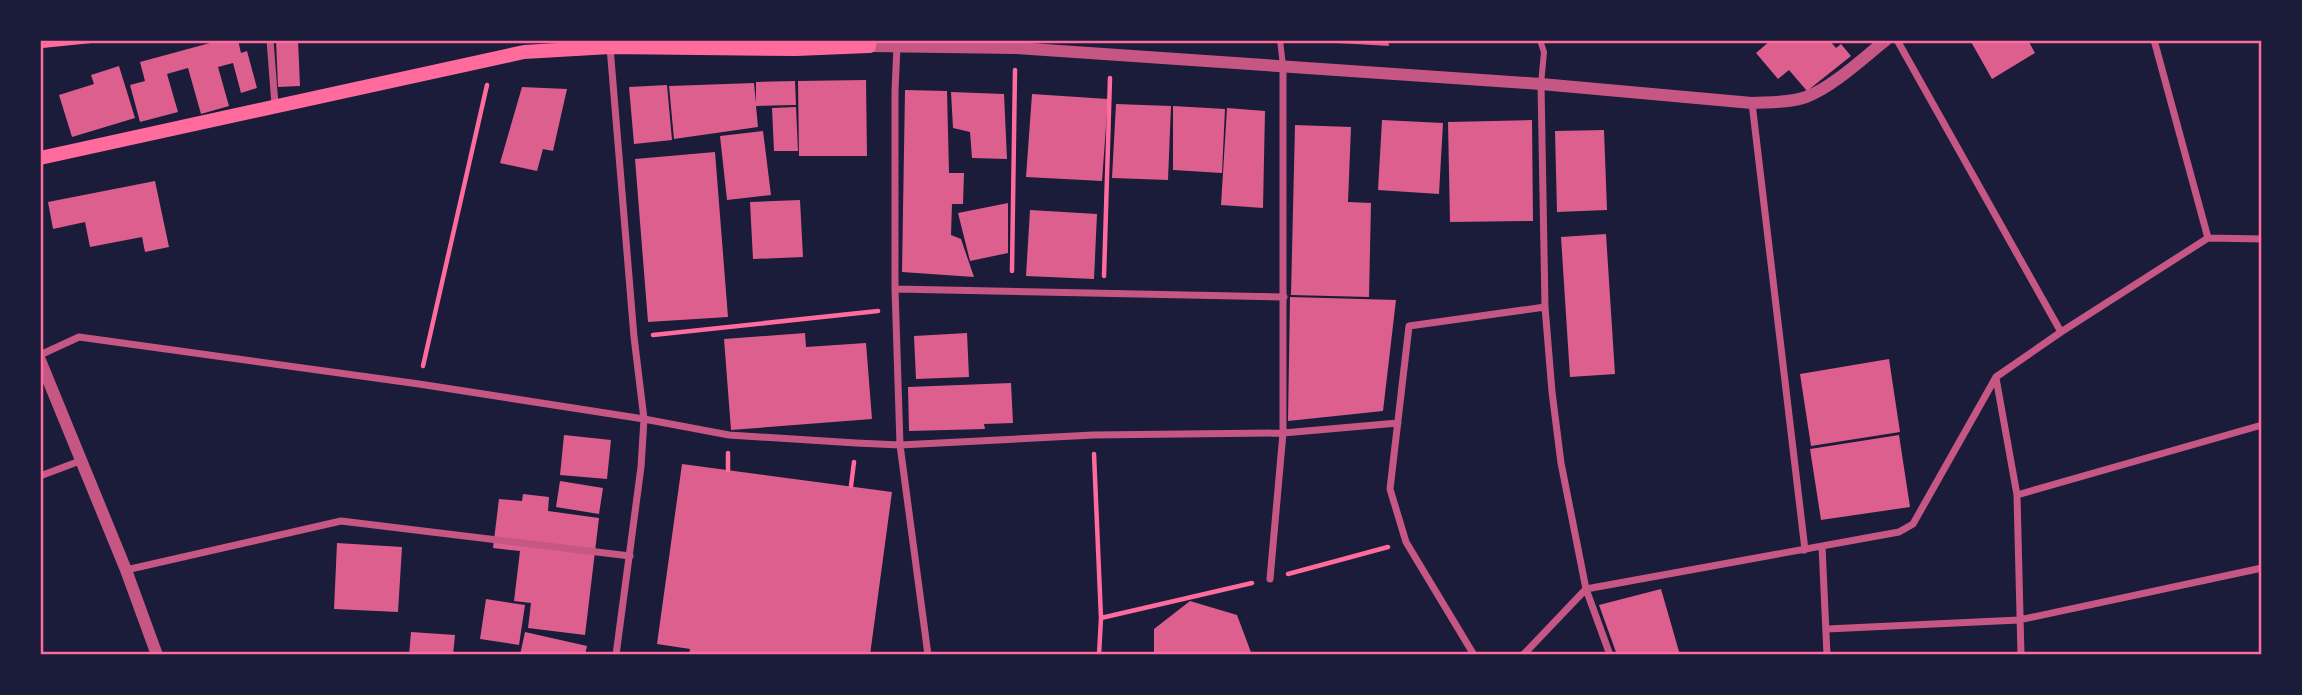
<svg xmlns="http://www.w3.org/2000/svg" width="2302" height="695" font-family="'Roboto Condensed',sans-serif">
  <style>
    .building { fill: #dd5f8e }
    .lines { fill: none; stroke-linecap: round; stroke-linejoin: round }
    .path { stroke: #ff6b9d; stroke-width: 4.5 }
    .pedestrian { stroke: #c65784; stroke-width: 6 }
    .minor { stroke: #c65784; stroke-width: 7 }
    .tertiary { stroke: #c65784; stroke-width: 12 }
    .secondary { stroke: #ff6b9d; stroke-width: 14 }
    .neatline { fill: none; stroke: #ff6b9d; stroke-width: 2.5 }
  </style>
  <rect width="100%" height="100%" fill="#1b1b3a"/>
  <path class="building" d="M221,40H238L241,53L247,51L257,88L241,93L233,63L218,67L229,106L201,114L188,68L167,74L178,112L140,122L130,85L145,81L140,62Z
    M276,40H298L300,86L278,87Z
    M1320,40H1388L1389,46L1320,42Z
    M1771,40H1829L1836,48L1841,44L1851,56L1807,91L1789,70L1778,79L1756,53Z
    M1970,40H2028L2035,53L1992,79Z
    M119,66L135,118L72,137L59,95L94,84L91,75Z
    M866,80L867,156H799L798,81Z
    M795,81L796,105L756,106L758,127L674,139L669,86L754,83L756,103V82Z
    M667,85L672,140L634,144L629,87Z
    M522,87L567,89L553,151L543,149L537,171L500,163Z
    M905,90L947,91L949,173H964L963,204H952L951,235L961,239L974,277L902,272Z
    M951,92L1004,94L1007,159L972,158L970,132L953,128Z
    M1032,94L1108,99L1102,181L1026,177Z
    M1116,104L1171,106L1168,180L1112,178Z
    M1173,106L1225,109L1222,173L1173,170Z
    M796,107L798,151H774L772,108Z
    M1227,108L1265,111L1263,208L1221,205Z
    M1382,120L1443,123L1439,194L1378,190Z
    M1532,120L1533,221L1450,222L1448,122Z
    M1295,125L1351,127L1348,202L1371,203L1369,297L1291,295Z
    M1604,130L1607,210L1557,212L1555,131Z
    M763,131L771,195L727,200L720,136Z
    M715,152L728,317L648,322L635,159Z
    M155,181L169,247L145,252L142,237L90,247L85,222L53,229L48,202Z
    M800,200L803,257L753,259L750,202Z
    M1008,203V253L970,261L958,213Z
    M1030,210L1097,214L1094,279L1026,276Z
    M1606,234L1615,374L1570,377L1561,237Z
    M1290,297L1396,300L1383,411L1288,421Z
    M805,333L806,347L866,343L872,419L731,430L724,339Z
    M967,333L969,377L916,379L914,336Z
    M1889,359L1900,432L1811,446L1800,374Z
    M1011,383L1013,423L984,424L985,429L909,431L908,387Z
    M564,435L611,440L607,479L560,475Z
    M1899,435L1910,507L1821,520L1810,449Z
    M682,464L892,492L870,655H689L690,649L657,644Z
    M560,481L603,488L599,514L556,507Z
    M523,494L549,497L548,511L599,518L585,635L528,628L531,603L514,601L520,551L493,548L499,499L522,501Z
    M337,543L402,547L398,612L334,609Z
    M1661,589L1680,655H1617L1599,605Z
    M486,599L525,605L519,645L480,639Z
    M1190,601L1237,615L1252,655H1154V629Z
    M411,632L455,635L453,655H409Z
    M525,632L587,646L585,655H520Z"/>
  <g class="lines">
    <path class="path" d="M40,46L99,40
      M1012,271L1015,70
      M1104,276L1110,78
      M653,335L878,311
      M423,366L487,85
      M1094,454L1101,618L1252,583
      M728,470V453
      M851,486L854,462
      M1288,574L1388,547
      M1099,655L1101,618"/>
    <path class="pedestrian" d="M1280,40L1283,66
      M1540,40L1544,52L1541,84"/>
    <path class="minor" d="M270,40L275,105
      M1897,40L2061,332
      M2154,40L2208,238
      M897,46L895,91V289L900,445L928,655
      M610,47L634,337L644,419L641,467L616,655
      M1541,84L1545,307L1552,392L1561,463L1586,589L1610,655
      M1752,103L1805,550
      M895,289L1284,297
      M40,355L79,337L419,384L644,419L729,435L856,443L900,445L1093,435L1283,433L1398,423
      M1996,378L2017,495L2021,655
      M40,476L80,461
      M2017,495L2262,425
      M1822,546L1827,655
      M126,570L341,521L630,556
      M1270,579L1283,433V68
      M1827,629L2019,620L2262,568
      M1474,655L1406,542L1390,489L1409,326L1545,307
      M1523,655L1586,589L1899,532L1913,524L1996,377L2061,332L2208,238L2262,239"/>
    <path class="tertiary" d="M869,46L1016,48L1541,84L1752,103C1770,102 1789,103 1806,97C1833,87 1863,58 1886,40
      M40,360L126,570L157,655"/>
    <path class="secondary" d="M40,158L524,52L610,47L796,49L869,46L870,40"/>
  </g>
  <rect width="2302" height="695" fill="none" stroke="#1b1b3a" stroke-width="84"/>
  <rect x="42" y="42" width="2218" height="611" class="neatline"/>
</svg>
